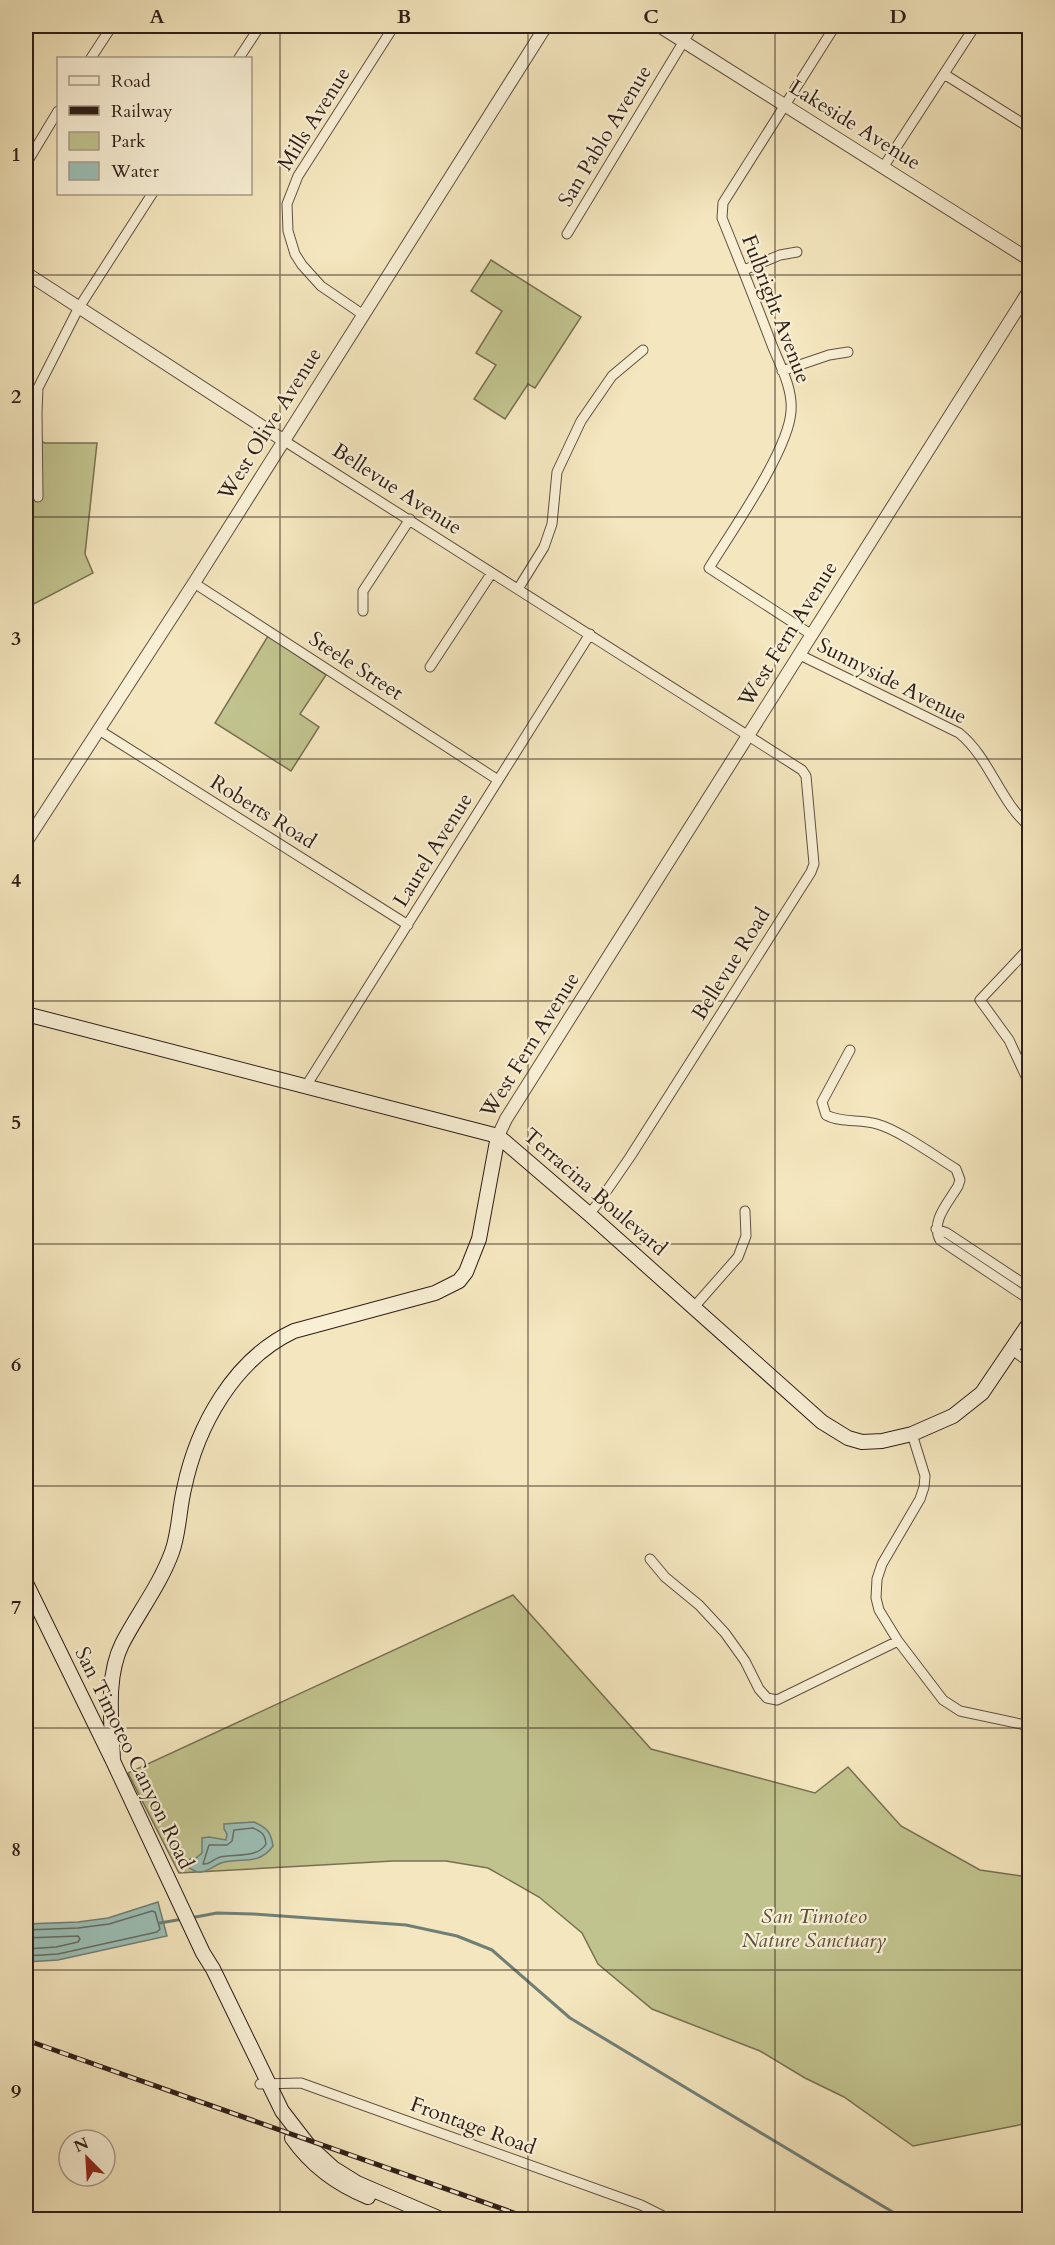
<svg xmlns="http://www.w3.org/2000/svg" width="1055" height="2245" font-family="Cardo,serif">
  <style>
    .green { fill: #c1c38e; stroke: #787053; stroke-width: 1.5 }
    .water { fill: #9cbfb5; stroke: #707f76; stroke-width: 1.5 }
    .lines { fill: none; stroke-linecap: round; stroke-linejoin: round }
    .shore { stroke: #656e66; stroke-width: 1.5 }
    .stream { stroke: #707f76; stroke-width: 3 }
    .minor-casing { stroke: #605042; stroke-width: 11 }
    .tertiary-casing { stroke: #605042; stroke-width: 14 }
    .secondary-casing { stroke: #2e1e18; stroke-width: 16 }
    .minor { stroke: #f8efd5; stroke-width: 9 }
    .tertiary { stroke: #f8efd5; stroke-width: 12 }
    .secondary { stroke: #f8efd5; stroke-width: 14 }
    .rail-casing { stroke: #2e1e18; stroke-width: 5 }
    .rail { stroke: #f8efd5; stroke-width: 3; stroke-dasharray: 9; stroke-linecap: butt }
    .grid { fill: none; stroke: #2e1e18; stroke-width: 1.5; stroke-opacity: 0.55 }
    .labels { text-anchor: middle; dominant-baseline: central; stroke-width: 4.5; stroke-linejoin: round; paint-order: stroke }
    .street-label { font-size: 21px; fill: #2e1e18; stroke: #f8efd5 }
    .park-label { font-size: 21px; font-style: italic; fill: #5a503b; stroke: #f8efd5 }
    .neatline { fill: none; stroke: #2e1e18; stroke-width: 2 }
    .grid-label { font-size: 20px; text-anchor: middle; font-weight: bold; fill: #2e1e18 }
  </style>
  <rect width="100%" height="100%" fill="#f4e6be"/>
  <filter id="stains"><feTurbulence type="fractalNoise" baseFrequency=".00333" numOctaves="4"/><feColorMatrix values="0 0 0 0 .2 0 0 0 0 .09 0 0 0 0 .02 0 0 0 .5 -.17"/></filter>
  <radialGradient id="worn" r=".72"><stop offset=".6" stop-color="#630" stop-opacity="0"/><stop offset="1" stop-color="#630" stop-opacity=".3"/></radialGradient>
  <path class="green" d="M491,260L581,317L535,388L528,384L505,419L474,399L496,365L476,353L502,311L471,291Z
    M26,435L45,443H97L85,554L93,573L26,608Z
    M268,636L326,675L300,714L319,727L291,771L215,723Z
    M513,1595L651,1749L815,1793L848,1767L901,1826L980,1870L1029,1877V2123L913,2146L844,2097L805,2078L760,2051L652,2009L598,1964L582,1933L539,1897L488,1868L446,1861H393L179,1873L128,1773Z"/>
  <path class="water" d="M254,1822C267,1828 271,1832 273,1846C259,1866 241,1857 221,1863C213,1866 208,1872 199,1872C194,1872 190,1868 186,1866V1860L196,1858L202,1853V1838L209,1837L226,1840L227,1834L224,1829V1824Z
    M158,1902L167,1936L58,1960L26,1962V1924L78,1922L108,1918Z"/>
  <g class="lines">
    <path class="shore" d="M253,1828C262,1832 265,1834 266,1844C258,1858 235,1854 220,1857C213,1859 210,1865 203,1864L209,1845H227L232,1841L234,1830Z
      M26,1930L78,1928L109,1924L152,1911L155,1912L160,1929L157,1932L58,1954L26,1956
      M26,1938L78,1936L80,1939L78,1942L56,1947L26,1949"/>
    <path class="stream" d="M190,1918L217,1913L253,1914L406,1925L457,1936L492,1950L570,2018L906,2220
      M160,1923L183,1919"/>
    <g class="minor-casing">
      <path id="minor" d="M91,58L112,26
        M239,58L260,26
        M944,74L1030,128
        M26,164L58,111
        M884,166L975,26
        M567,234L693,26
        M744,270L780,255L797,252
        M362,314L321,286L302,265L295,254L288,231L287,204L298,176L394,26
        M782,371L829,355L848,352
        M283,440L802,770L806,776L814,864L811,872L630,1157L599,1202L589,1214
        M38,497L37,412L38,388L78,309L152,194
        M194,583L498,780
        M518,589L544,547L552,524L557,472L581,421L612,376L643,350
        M363,611V591L410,519
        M812,635L709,568C731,532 789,450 791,411C793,389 780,365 772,345C756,303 739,260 722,218L723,203L835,26
        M800,655L959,733C990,758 999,801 1030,827
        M430,667L491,574
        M99,730L408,925
        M850,1050L822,1102L826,1115C840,1123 861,1119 877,1124C899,1130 935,1156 956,1169L960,1180L958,1186C949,1202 930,1221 940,1240L1030,1300
        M1029,1083L1009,1040L980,1000L1030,947
        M306,1086L590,634
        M936,1229L947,1233L1030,1288
        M694,1307L738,1257L746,1236L745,1211
        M1011,1349L1030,1363
        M912,1434L925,1476L924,1487L920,1499L882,1564L877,1579L876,1598L879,1610L898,1641L943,1700L960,1711L1030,1726
        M650,1559L665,1577L699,1605L725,1633L745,1661L759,1689L767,1698L777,1700L898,1641
        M260,2084L301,2083L641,2205L671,2220"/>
    </g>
    <g class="tertiary-casing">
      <path id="tertiary" d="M659,26L1030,260
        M26,273L283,440
        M26,842L194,583L546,26
        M498,1136L506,1119L1030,289"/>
    </g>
    <g class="secondary-casing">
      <path id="secondary" d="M26,1014L498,1136L589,1214L822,1422L848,1438L862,1442L882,1441L912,1434L953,1416L982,1393L1030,1322
        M26,1583L113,1761L203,1953L213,1969L282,2111L309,2146L333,2168L357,2183L443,2220
        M113,1761C112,1723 105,1679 122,1644C138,1613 160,1585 172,1552C179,1533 179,1510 184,1489C197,1426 234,1359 294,1331L435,1293L459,1281L466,1272L479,1239L498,1136
        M292,2138C311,2165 338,2185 368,2197"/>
    </g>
    <use href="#minor" class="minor"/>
    <use href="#tertiary" class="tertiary"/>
    <use href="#secondary" class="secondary"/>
    <g class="rail-casing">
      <path id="rail" d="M26,2040L534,2220"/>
    </g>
    <use href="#rail" class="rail"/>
  </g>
  <path class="grid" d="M280,26V2220M528,26V2220M775,26V2220M26,275H1030M26,517H1030M26,759H1030M26,1001H1030M26,1244H1030M26,1486H1030M26,1728H1030M26,1970H1030"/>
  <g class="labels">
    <g class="street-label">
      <text transform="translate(314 119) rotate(-58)">Mills Avenue</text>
      <text transform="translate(855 125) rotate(32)">Lakeside Avenue</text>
      <text transform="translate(605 136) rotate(-59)">San Pablo Avenue</text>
      <text transform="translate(776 309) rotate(69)">Fulbright Avenue</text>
      <text transform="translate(270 424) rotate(-58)">West Olive Avenue</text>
      <text transform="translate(397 489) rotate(33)">Bellevue Avenue</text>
      <text transform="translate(788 634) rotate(-58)">West Fern Avenue</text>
      <text transform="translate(356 666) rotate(33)">Steele Street</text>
      <text transform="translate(892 681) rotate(27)">Sunnyside Avenue</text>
      <text transform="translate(263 812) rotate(32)">Roberts Road</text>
      <text transform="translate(433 850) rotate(-58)">Laurel Avenue</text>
      <text transform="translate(731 964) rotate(-58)">Bellevue Road</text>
      <text transform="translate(530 1045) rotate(-58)">West Fern Avenue</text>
      <text transform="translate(595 1192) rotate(41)">Terracina Boulevard</text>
      <text transform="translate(134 1758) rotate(64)">San Timoteo Canyon Road</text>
      <text transform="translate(473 2126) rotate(20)">Frontage Road</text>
    </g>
    <g class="park-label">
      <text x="814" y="1916">San Timoteo<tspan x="814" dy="24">Nature Sanctuary</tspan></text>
    </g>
  </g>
  <rect width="1055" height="2245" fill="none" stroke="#f4e6be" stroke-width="66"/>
  <rect x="57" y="57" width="195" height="138" fill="#f8efd5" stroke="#a79b89" stroke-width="1.5"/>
  <rect x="69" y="76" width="30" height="9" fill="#f8efd5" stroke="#a79b89" stroke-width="1.5"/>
  <text x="111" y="87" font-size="18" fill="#2e1e18">Road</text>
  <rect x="69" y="106" width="30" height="9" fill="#2e1e18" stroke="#a79b89" stroke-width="1.5"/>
  <text x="111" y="117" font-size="18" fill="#2e1e18">Railway</text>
  <rect x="69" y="132" width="30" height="18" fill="#c1c38e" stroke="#a79b89" stroke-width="1.5"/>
  <text x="111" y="147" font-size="18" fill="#2e1e18">Park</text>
  <rect x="69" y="162" width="30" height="18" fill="#9cbfb5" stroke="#a79b89" stroke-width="1.5"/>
  <text x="111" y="177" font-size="18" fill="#2e1e18">Water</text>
  <g transform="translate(87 2158) rotate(336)"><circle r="28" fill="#f8efd5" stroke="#a79b89" stroke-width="1.5"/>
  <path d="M0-4.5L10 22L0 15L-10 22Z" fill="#8f2418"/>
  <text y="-9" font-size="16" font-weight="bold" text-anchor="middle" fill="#2e1e18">N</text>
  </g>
  <rect x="33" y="33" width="989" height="2179" class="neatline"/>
  <g class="grid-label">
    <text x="157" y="23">A</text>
    <text x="404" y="23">B</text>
    <text x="651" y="23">C</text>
    <text x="898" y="23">D</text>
    <text x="16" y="161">1</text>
    <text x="16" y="403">2</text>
    <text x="16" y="645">3</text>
    <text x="16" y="887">4</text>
    <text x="16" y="1129">5</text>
    <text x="16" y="1371">6</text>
    <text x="16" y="1614">7</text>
    <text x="16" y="1856">8</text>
    <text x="16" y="2098">9</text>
  </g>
  <rect width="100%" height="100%" filter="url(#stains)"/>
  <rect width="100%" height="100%" fill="url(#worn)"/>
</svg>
